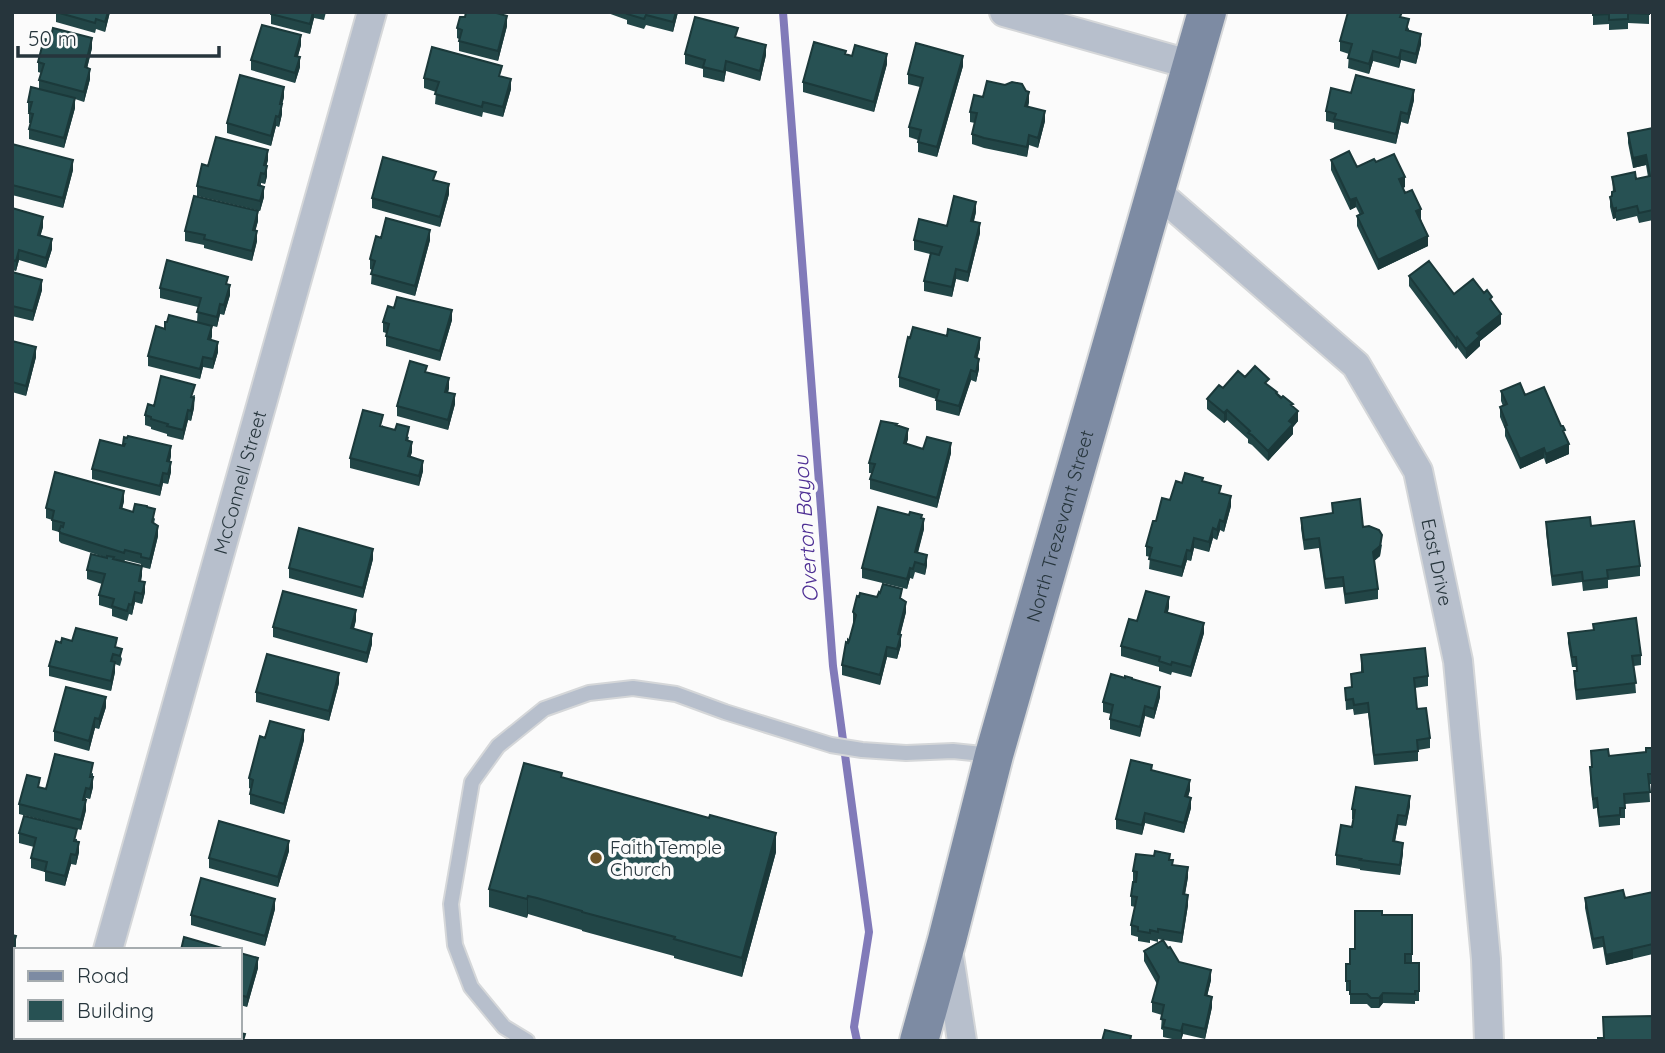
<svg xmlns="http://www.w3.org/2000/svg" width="1665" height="1053" font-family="Quicksand,sans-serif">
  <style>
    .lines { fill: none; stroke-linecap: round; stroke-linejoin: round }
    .stream { stroke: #817ab9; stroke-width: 8 }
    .service-casing { stroke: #d5d7d9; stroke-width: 18 }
    .minor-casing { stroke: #d5d7d9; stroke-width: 32 }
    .primary-casing { stroke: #d5d7d9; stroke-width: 42 }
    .service { stroke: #b7bfcc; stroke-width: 14 }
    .minor { stroke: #b7bfcc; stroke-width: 28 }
    .primary { stroke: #7d8ba3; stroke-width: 38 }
    .wall { fill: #224647; fill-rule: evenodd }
    .shaded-wall { fill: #1b393a }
    .building { fill: #275153; stroke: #1b393a; stroke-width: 2 }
    .poi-dot { fill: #715628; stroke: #fbfbfb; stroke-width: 2.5 }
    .labels { text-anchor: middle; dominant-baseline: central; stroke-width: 7; stroke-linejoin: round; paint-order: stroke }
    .street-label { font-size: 19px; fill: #26353c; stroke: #fbfbfb }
    .poi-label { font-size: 19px; fill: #26353c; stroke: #fbfbfb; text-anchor: start }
    .water-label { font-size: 21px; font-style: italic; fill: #4e2f94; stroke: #fbfbfb }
  </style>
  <rect width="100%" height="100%" fill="#fbfbfb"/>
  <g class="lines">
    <path class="stream" d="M783,12L833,666L869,932L854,1027L857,1041"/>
    <g class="service-casing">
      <path id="service" d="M527,1041L504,1027L471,987L455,945L451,904L472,782L498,746L544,709L589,693L633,688L676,694L725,712L831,745L862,750L906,753L953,751L992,755"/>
    </g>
    <g class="minor-casing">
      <g id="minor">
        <path d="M1004,12L1192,65"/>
        <path id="s1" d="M1156,191L1356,365L1418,471L1458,661L1486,959L1489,1041"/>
        <path id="s2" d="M108,950L372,12"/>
        <path d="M948,950L962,1041"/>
        <path d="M83,1041L84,1037"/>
      </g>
    </g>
    <g class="primary-casing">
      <g id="primary">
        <path id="s3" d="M919,1041L947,940L994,755L1207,12"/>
      </g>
    </g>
    <use href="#service" class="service"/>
    <use href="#minor" class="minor"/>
    <use href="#primary" class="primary"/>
  </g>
  <path class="wall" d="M55,12H110L105,32L96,29L95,33L56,22V13Z
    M271,12H326L324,20L314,18L310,34L271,24Z
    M605,12H678L673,32L646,25L644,29L627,24V20Z
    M1593,12H1649V24L1628,23V29L1609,30V24L1593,25Z
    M1402,17L1409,29V31L1421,44L1416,64L1401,60L1399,68L1373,61L1369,74L1348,68L1349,54L1340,51V41Z
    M507,26L498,61L459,51V39L457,38V28Z
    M738,38L766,55L760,81L726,71L724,82L703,77V69L685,64V54Z
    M301,45L298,56L300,67L295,83L251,70V60Z
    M92,48L87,68L90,79L84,102L75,99V108L64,148L29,139V129L31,123H29V112H28V102L39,89V80L41,73L38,72V62Z
    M846,54L887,64L874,112L803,92V82Z
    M963,66L937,157L918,152V140L909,137V127L920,87L908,84V74Z
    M502,77L511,89L503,117L483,112L482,117L435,104L436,92L424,88V78Z
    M1351,93L1414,100L1408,124L1401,122L1396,144L1334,129V123L1326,121V111Z
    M284,97L282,104V114L279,127L276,126L271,146L227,133V123Z
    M983,97L1029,102L1028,107L1045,121L1038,148L1029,145L1027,157L984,148L972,144V134L975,123L970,122V112Z
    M1653,128V220L1639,223L1637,216L1616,221V218L1613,219L1610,207V197L1612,196V192H1613L1612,177L1636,179L1648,177L1646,165L1633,168L1628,143V133Z
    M12,144L73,170L63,208L12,195Z
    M268,160L266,166L267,176L265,184L261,183V186L264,197L260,211L197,196V186L208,166Z
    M1331,160L1357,167L1376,162L1405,187L1403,188L1421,219L1428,246L1378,270L1357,226V216L1360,215L1356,207L1350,210L1331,170Z
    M436,180L449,194L440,227L372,208V198Z
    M12,208L43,227L40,236L52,249L46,268L19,260L16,271L12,270Z
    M976,212L974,221L980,233L968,282L956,279L952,297L924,291V281L930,254L914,250V240Z
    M258,221L255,231L257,241L252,261L204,248V245L185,241V231Z
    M381,238L430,240L415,296L371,284L372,270L370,269V259Z
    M12,272L42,290L33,321L12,316Z
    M1409,276L1454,294L1484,293L1492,302L1501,324L1480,341V346L1466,359L1457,347L1456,349L1409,286Z
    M228,284L230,295L224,315L220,314L217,327L197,322L198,307L160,298V288Z
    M394,308L452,320L440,361L386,346V333L383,332V322Z
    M165,329L212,336L211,340L218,352L213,369L203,367L200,379L148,366V356Z
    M12,341L36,357L26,396L12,392Z
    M980,348L977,358L979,369L976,382L971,380L959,416L936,410V399L899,387V377Z
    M427,372L449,388L448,393L455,404L448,430L397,416V406Z
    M1245,377L1269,386L1293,406L1298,421L1293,427V434L1268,461L1252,445L1248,443V439L1227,420L1224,423L1207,409V399L1223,388Z
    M1501,391L1525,395L1565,435L1569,454L1546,464L1544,458L1520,469L1505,436V429L1500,417V407L1503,406L1501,401Z
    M195,395L194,408L191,421L188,420L183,440L167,436V434L151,429V427L145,425V415L154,406Z
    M383,425V427L409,437L408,441L412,452L410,457L423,471L419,486L350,468V458Z
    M897,426L908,439L906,444L923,449L951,453L937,508L870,489V479L872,473H869V463Z
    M123,444L171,456L170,461L171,472L168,484L163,483L160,496L92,479V469L123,446Z
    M1203,481L1221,494L1231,506L1224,532L1220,530L1217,540L1213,538L1209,552L1194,548L1191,561L1187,560L1182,577L1149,569L1150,557L1146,556V546L1156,521L1182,483Z
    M124,501L122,509L133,512L147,507L155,519L154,523L158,536L150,569L142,567L141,581L145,592L142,604L135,602L132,615L129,614L127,621L112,616V609L99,605V595L102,584L87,579V570L107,558L61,543L59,541V532L52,530V520L46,518V508ZM125,560L141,564V566L124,562Z
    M1332,503L1363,527L1382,545L1380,556L1374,561L1378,589V599L1345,604L1343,587L1325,589L1319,548L1304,550L1301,528V518L1332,513Z
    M922,519L924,529L918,553L927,565L925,575L915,572L913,579L910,578L907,589L862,578V568Z
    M1546,522L1591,526L1640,566V576L1608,580V588L1583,591L1582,582L1552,586L1546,532Z
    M373,559L363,598L289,578V568Z
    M877,597L902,600L906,612L900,635L901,645L897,659L887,657L880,685L842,675V665L854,623L853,622V612Z
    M1169,607L1168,612L1204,633L1191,677L1172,672L1171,675L1159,671V667L1121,656V646L1137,621Z
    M356,620L354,629L372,644L367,663L273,637V627Z
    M1593,624L1641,655V665L1634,666L1636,693L1576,700L1574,681V671H1576V667H1572L1568,643V633L1593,630Z
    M72,641L117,647L122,659L120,666L115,664V672L111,691L49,676V666L61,643Z
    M1361,655L1428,676V686L1415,688L1417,709L1430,738V748L1418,750V761L1374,765L1368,713L1354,715L1353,709L1346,710L1345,688L1351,687V674L1361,672Z
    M1132,680L1160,697L1154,719L1145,716L1140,737L1110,729V719L1111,714L1103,712V702Z
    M339,683L329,721L256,702V692Z
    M106,707L99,729L95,728L89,751L54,741V731Z
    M265,738L304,740L284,814L250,804V794L251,789L249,788V778Z
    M1653,748V784H1649L1650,802L1625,804V818H1620V825L1599,827L1597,808L1593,809L1590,777V767H1591V751L1609,756L1646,752Z
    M1152,770L1190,790L1188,797L1191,808L1184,833L1145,823L1142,835L1116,829V819Z
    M93,773V787L90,799L86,798V810L81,830L19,814V804L40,788L46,789Z
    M562,777L776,852L742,977L674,958V956L582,931V930L528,914L527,918L489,907V889Z
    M1410,806L1406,826L1398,825L1395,842L1403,853L1400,875L1360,870V869L1336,865V855L1352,827L1353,819H1352V809Z
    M19,833L77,839V842L79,852L76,865L71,864L65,886L45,881V872L31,868V858L34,847L19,843Z
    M289,851L278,887L209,868V858Z
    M1170,860L1173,865L1188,877L1185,895L1188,905L1182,943L1163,940L1168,948L1179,962L1211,980L1207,996L1212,1007L1205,1039L1183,1034L1181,1041L1163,1037V1030L1161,1029L1162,1015L1152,1012V1002L1157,984L1144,961V951L1162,940L1158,939V942L1150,940V943L1138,941V937L1131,935V925L1135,907L1131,906V896L1136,882L1133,881V871Z
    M1653,892V954L1606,965L1603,947L1593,949L1585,908V898H1625Z
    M275,909L265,946L191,925V915Z
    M1382,915H1412V963H1419V1001H1415V1004L1383,1003L1379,1008H1371L1367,1004H1350V991H1346V964H1350L1355,949Z
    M12,935L16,946L14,952H16V1002L12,1001Z
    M240,953L258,968L247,1007L240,1005Z"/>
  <path class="shaded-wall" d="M108,12H110L105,32V22Z
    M313,12H314V18L310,34V24Z
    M676,12H678L673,32V22Z
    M507,16V26L498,61V51Z
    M1421,34V44L1416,64V54Z
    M301,35V45L295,66V56Z
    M92,38V48L85,77V67Z
    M766,45V55L760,81V71Z
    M1401,50V60L1399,68V58Z
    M1373,51V61L1369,74V64Z
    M887,54V64L874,112V102Z
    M963,56V66L937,157V147Z
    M300,57V67L295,83V73Z
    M726,61V71L724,82V72Z
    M90,69V79L84,102V92Z
    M511,79V89L503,117V107Z
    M284,87V97L280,114V104Z
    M1414,90V100L1408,124V114Z
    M1029,92V102L1025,116V106Z
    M75,98V108L64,148V138Z
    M282,104V114L279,127V117Z
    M1045,111V121L1038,148V138Z
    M1401,112V122L1396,144V134Z
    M276,116V126L271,146V136Z
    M1029,135V145L1027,157V147Z
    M268,150V160L264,175V165Z
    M1646,155V165L1633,168V158Z
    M73,160V170L63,208V198Z
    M267,166V176L265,184V174Z
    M1405,177V187L1399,189V179Z
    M449,184V194L440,227V217Z
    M264,187V197L260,211V201Z
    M1356,198V207L1350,210V200Z
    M976,202V212L971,231V221Z
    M1616,208V218L1613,219V209Z
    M1421,209V219L1416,221V211Z
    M258,211V221L253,240V230Z
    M43,217V227L38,245V235Z
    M980,223V233L968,282V272Z
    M430,230V240L415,296V286Z
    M257,231V241L252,261V251Z
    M1428,236V246L1378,270V260Z
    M52,239V249L46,268V258Z
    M19,250V260L16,271V261Z
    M956,269V279L952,297V287Z
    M42,280V290L33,321V311Z
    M230,285V295L224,315V305Z
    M220,304V314L217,327V317Z
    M452,310V320L440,361V351Z
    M1501,314V324L1480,341V346L1466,359V349L1477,333Z
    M212,326V336L208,349V339Z
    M1457,337V347L1456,349V339Z
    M980,338V348L975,367V357Z
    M218,342V352L213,369V359Z
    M36,347V357L26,396V386Z
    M203,357V367L200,379V369Z
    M979,359V369L976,382V372Z
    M971,370V380L959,416V406Z
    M449,378V388L445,402V392Z
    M455,394V404L448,430V420Z
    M194,398V408L191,421V411Z
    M188,410V420L183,440V430Z
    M1227,410V420L1224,423V413Z
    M1298,411V421L1293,427V434L1268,461V451L1289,421Z
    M908,429V439L904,453V443Z
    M412,442V452L408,466V456Z
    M951,443V453L937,508V498Z
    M1569,444V454L1546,464V454Z
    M171,446V456L167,471V461Z
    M1544,448V458L1520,469V459Z
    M423,461V471L419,486V476Z
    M171,462V472L168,484V474Z
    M163,473V483L160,496V486Z
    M124,491V501L120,518V508Z
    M1231,496V506L1224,532V522Z
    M924,519V529L915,562V552Z
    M1220,520V530L1217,540V530Z
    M158,526V536L150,569V559Z
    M1213,528V538L1209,552V542Z
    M1382,535L1380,556L1373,562V552Z
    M1194,538V548L1191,561V551Z
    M373,549V559L363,598V588Z
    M1187,550V560L1182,577V567Z
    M927,555V565L925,575V565Z
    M142,566V576L139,591V581Z
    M910,568V578L907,589V579Z
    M145,582V592L142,604V594Z
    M135,592V602L132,615V605Z
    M1169,597V607L1165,622V612Z
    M906,602V612L898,644V634Z
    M356,610V620L351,638V628Z
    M1204,623V633L1191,677V667Z
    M372,634V644L367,663V653Z
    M901,635V645L897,659V649Z
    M887,647V657L880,685V675Z
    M115,662V672L111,691V681Z
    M339,673V683L329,721V711Z
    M1160,687V697L1154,719V709Z
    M106,697V707L99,729V719Z
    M1145,706V716L1140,737V727Z
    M95,718V728L89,751V741Z
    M304,730V740L284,814V804Z
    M93,777V787L90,799V789Z
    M1190,780V790L1185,806V796Z
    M1410,796V806L1406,826V816Z
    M1191,798V808L1184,833V823Z
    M86,800V810L81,830V820Z
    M1145,813V823L1142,835V825Z
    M1398,815V825L1393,851V841Z
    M776,833V852L742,977V958Z
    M289,841V851L278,887V877Z
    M79,842V852L76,865V855Z
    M1403,843V853L1400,875V865Z
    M71,854V864L65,886V876Z
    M1188,867V877L1183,904V894Z
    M1188,895V905L1182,943V933Z
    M528,896V914L527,918V899Z
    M275,899V909L265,946V936Z
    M16,936V946L12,959V949Z
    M1633,949V959L1606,965V955Z
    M258,958V968L247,1007V997Z
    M1211,970V980L1205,1005V995Z
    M1383,993V1003L1379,1008V998Z
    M1212,997V1007L1205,1039V1029Z
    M1183,1024V1034L1181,1041V1031Z"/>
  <path class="building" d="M56,12H108L105,22L96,19L95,23Z
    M271,12H313L310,24L271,14Z
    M466,12H493L507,16L498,51L459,41L462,30L457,28L460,17H465Z
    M628,12H676L673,22L646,15L644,19L627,14Z
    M1348,12H1402L1400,17L1409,19L1406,30L1421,34L1416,54L1401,50L1399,58L1373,51L1369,64L1348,58L1352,44L1340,41Z
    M1593,12H1649V14L1628,13V19L1609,20V14L1593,15Z
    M695,17L738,28L735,37L766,45L760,71L726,61L724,72L703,67L705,60L685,54Z
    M262,25L301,35L295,56L300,57L295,73L251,60Z
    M53,28L92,38L85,67L90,69L84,92L39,80L44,64L38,62L44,39L50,40Z
    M814,42L846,51L845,54L852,56L855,45L887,54L874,102L803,82Z
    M916,43L963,56L937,147L918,142L921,130L909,127L923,78L908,74Z
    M432,47L502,66L499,76L511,79L503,107L483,102L482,107L435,94L439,82L424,78Z
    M240,75L284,87L280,104H282L279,117L276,116L271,136L227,123Z
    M1356,75L1414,90L1408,114L1401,112L1396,134L1334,119L1336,114L1326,111L1331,88L1351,93Z
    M987,81L1005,85L1012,82L1022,84L1026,91L1029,92L1025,106L1045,111L1038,138L1029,135L1027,147L984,138L972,134L977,113L970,112L974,95L983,97Z
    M31,87L75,98L64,138L29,129L33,114L29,113L32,102H28Z
    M1653,128V210L1639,213L1637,206L1616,211V208L1613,209L1610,197L1612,196V192L1615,191L1612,177L1635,172L1636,179L1650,176L1646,155L1633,158L1628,133Z
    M216,137L268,150L264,165L267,166L265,174L261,173L258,185L264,187L260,201L197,186L202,164L208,166Z
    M12,144L73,160L63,198L12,185Z
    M1349,151L1357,167L1374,159L1376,162L1394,154L1405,177L1399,179L1405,193L1412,190L1421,209L1416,211L1428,236L1378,260L1357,216L1363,213L1356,198L1350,200L1331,160Z
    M383,157L436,172L433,180L449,184L440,217L372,198Z
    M194,196L258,211L253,230L257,231L252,251L204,239L205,235L185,231Z
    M954,196L976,202L971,221L980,223L968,272L956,269L952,287L924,281L931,253L939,255L942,247L914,240L919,219L947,226Z
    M12,208L43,217L38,235L52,239L46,258L19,250L16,261L12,260Z
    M386,218L430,230L415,286L371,274L375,261L370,259L376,236L381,238Z
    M167,260L228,277L226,284L230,285L224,305L220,304L217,317L197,312L201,298L160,288Z
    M1429,261L1454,294L1473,279L1484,293L1487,290L1492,297L1490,299L1501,314L1477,333L1480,336L1466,349L1457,337L1456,339L1409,276Z
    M12,272L42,280L33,311L12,306Z
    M397,297L452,310L440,351L386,336L389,324L383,322L388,306L394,308Z
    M169,315L212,326L208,339L218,342L213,359L203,357L200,369L148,356L156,326L165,329V322H167Z
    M913,327L947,336L948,329L980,338L975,357L979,359L976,372L971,370L959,406L936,400L939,390L899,377L908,337L910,338Z
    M12,341L36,347L26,386L12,382Z
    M410,361L427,366L425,372L449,378L445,392L455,394L448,420L397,406Z
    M1255,366L1269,379L1265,383L1277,392L1276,393L1281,398L1283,396L1293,404L1291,405L1298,411L1289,421L1293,424L1268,451L1252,435L1248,433L1250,431L1227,410L1224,413L1207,399L1219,385L1223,388L1238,371L1245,377Z
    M161,376L195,385L191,397L194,398L191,411L188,410L183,430L167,426L168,424L151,419V417L145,415L148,404L154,406Z
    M1520,383L1525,395L1544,387L1561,426H1563L1565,430L1563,431L1569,444L1546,454L1544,448L1520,459L1505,426L1507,425L1500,407L1507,404L1501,391Z
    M363,410L383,415L380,426L395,430L397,424L409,427L406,440L412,442L408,456L423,461L419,476L350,458Z
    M881,421L897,424L896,425L908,429L904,443L923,449L927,437L951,443L937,498L870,479L875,464L869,463Z
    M128,436L171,446L167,461L171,462L168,474L163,473L160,486L92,469L100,440L124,446L125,444H123L124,437L127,438Z
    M55,472L124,491L120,508L133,512L135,504L147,506V507L155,509L152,522L158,526L150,559L141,557V554L125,550L124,553L61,533L59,531L61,526L63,527L64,523L52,520L54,511L46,508Z
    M1185,473L1203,478L1202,481L1221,486L1219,493L1231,496L1224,522L1220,520L1217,530L1213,528L1209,542L1194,538L1191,551L1187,550L1182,567L1149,559L1152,548L1146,546L1153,521H1156L1162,498L1170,500L1176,481L1182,483Z
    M1360,499L1363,527L1369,526L1379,530L1382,535L1380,546L1373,552L1378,589L1345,594L1343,577L1325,579L1319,538L1304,540L1301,518L1333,513L1332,503Z
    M878,507L909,515L910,512L922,515L921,518L924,519L915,552L927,555L925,565L915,562L913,569L910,568L907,579L862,568Z
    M1590,517L1591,526L1634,521L1640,566L1607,570L1608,578L1583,581L1582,572L1552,576L1546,522Z
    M299,528L373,549L363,588L289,568Z
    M91,554L107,558V556L114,557L113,559L142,566L139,581L145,582L142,594L135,592L132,605L129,604L127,611L112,606L114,599L99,595L105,574L87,570Z
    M883,584L902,589L900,598L906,602L898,634L901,635L897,649L887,647L880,675L842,665L846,642L848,643V640L849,641L856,615L853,612L857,596L859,597L860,593L877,597L879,592L880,593Z
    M283,591L356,610L351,628L372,634L367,653L273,627Z
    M1146,591L1169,597L1165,612L1204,623L1191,667L1172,662L1171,665L1159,661L1160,657L1121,646L1129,619L1137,621Z
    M1636,618L1641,655L1632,656L1636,683L1576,690L1574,671H1577L1576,657H1572L1568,633L1594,630L1593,624Z
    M76,628L117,638L115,647L122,649L120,656L113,654L111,661L115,662L111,681L49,666L56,641L61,643L62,638L72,641Z
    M1425,648L1428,676L1414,678L1417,709L1426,708L1430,738L1417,740L1418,751L1374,755L1368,703L1354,705L1353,699L1346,700L1345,688L1352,687L1351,674L1363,672L1361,655Z
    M267,654L339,673L329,711L256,692Z
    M1111,674L1125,678V676L1132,678V679L1160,687L1154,709L1145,706L1140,727L1110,719L1113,705L1103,702Z
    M66,687L106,697L99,719L95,718L89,741L54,731Z
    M270,721L304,730L284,804L250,794L253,780L249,778L260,736L265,738Z
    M1646,748H1653V774H1648L1650,792L1624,794L1625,808H1620V815L1599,817L1597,798L1593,799L1590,767H1592L1591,751L1608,749L1609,756L1646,752Z
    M55,754L93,763L90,777H93L90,789L86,788L83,800H86L81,820L19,804L27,775L40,778L38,787L46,789Z
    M1131,760L1152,765L1151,770L1190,780L1185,796L1191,798L1184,823L1145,813L1142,825L1116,819Z
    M524,763L562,773L561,777L709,818L710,815L776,833L742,958L674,939L675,937L582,912V911L537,898L528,896L527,899L489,889Z
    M1356,787L1410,796L1406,816L1398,815L1393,841L1403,843L1400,865L1360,860L1361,859L1336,855L1341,825L1352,827L1355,810L1352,809Z
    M24,816L77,829L74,841L79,842L76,855L71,854L65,876L45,871L47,862L31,858L36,838L19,833Z
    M219,821L289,841L278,877L209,858Z
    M1155,851L1170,854L1169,860H1173L1172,865L1188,867L1183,894L1188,895L1182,933L1158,929V932L1150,930V933L1138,931V927L1131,925L1137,897L1131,896L1133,882H1136L1137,872L1133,871L1136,854L1154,856Z
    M201,878L275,899L265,936L191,915Z
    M1623,890L1625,898L1653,892V944L1606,955L1603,937L1593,939L1585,898Z
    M1355,911H1382V915H1412V954H1405V963H1419V991H1415V994L1383,993L1379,998H1371L1367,994H1350V981H1346V964H1350V949H1355Z
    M12,935L16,936L12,949Z
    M184,937L229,950H181Z
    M1163,940L1168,948L1170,947L1179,962L1211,970L1205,995L1212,997L1205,1029L1183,1024L1181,1031L1163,1027L1165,1020L1161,1019L1164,1005L1152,1002L1159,977L1144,951Z
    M12,951L16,952V992L12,991Z
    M240,953L258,958L247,997L240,995Z
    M12,1015L16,1016V1037H31L30,1041H12Z
    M1653,1016V1041H1598V1038H1604L1603,1017Z
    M1105,1030L1131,1036L1130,1041H1102Z
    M240,1033L245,1034L243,1041H156L157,1037H240Z"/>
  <circle class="poi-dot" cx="596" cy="858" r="7"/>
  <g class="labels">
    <g class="street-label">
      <text stroke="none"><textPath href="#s2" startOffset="486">McConnell Street</textPath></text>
      <text stroke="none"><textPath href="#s3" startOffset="534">North Trezevant Street</textPath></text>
      <text stroke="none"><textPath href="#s1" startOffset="481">East Drive</textPath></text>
    </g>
    <g class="poi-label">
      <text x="610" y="847">Faith Temple<tspan x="610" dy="22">Church</tspan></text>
    </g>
    <g class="water-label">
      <text transform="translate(805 529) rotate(-94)">Overton Bayou</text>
    </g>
  </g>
  <rect width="1665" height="1053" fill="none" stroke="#26353c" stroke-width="28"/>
  <rect x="14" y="948" width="228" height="91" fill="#fbfbfb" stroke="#a6acaf" stroke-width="2"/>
  <rect x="28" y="971" width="35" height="10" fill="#7d8ba3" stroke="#a6acaf" stroke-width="2"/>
  <text x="77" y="983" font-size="21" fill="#26353c">Road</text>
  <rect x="28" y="1000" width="35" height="21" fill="#275153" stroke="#a6acaf" stroke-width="2"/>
  <text x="77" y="1018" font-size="21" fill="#26353c">Building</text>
  <path d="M18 46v10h201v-10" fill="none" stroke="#26353c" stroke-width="3.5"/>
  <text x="28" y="46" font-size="21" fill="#26353c" stroke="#fbfbfb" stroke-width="5" paint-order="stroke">50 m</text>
</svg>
